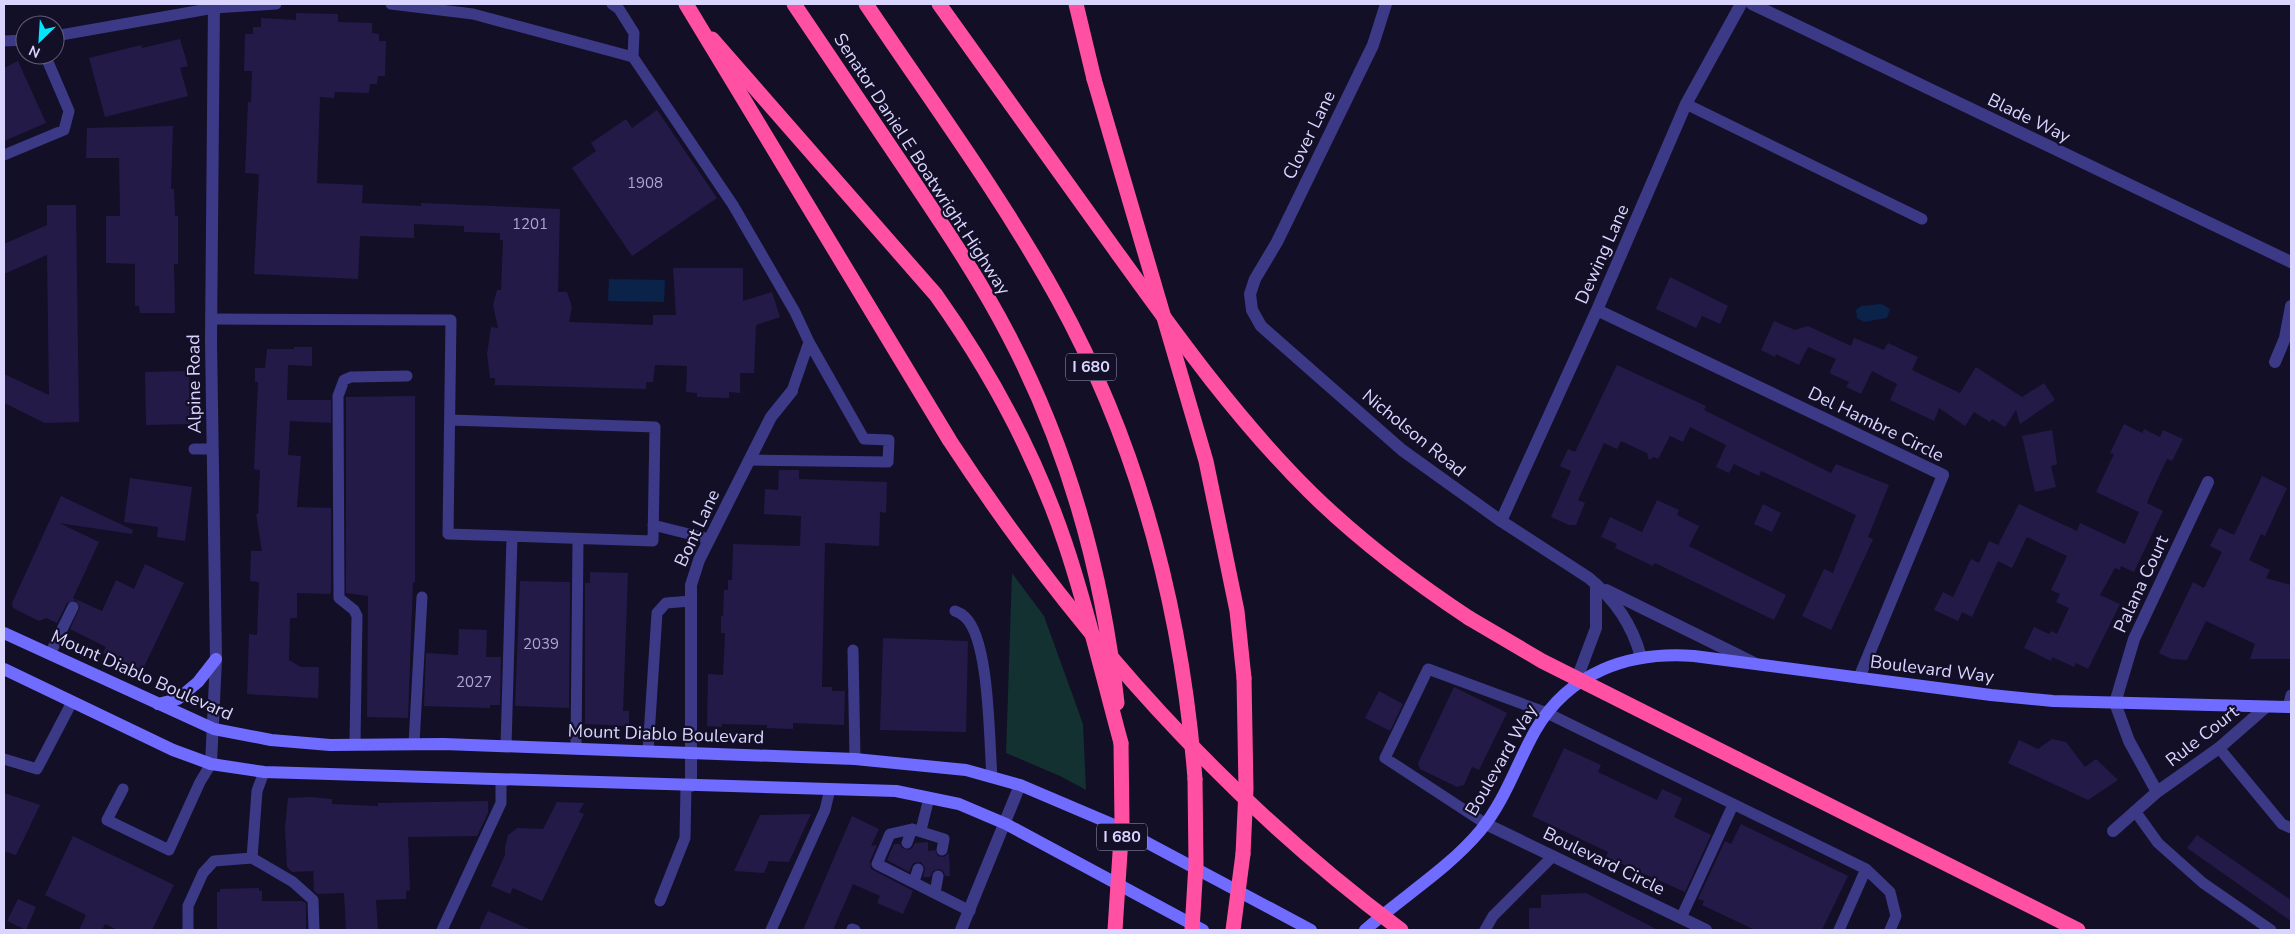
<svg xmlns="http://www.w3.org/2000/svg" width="2295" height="934" font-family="'Nunito Sans',sans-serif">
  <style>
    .green { fill: #123130 }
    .water { fill: #0b2249 }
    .building { fill: #241a48 }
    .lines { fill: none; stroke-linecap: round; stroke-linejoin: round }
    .lane { stroke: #3c3987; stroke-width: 11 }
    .street { stroke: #3c3987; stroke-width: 12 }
    .secondary { stroke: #6f6cff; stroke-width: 12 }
    .highway { stroke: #ff50a4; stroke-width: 15 }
    .highway-bridge { stroke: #ff50a4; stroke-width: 15 }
    .labels { text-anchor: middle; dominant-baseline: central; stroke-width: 4.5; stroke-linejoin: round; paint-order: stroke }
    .number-label { font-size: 15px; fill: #aca6d1 }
    .shield { fill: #130f27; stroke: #9e9abe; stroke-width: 1 }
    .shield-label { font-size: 16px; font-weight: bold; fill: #d9d5ff }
    .street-label { font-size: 18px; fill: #d9d5ff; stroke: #130f27 }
  </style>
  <rect width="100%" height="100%" fill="#130f27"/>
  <path class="green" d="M1012,573L1044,616L1083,724L1086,790L1060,776L1006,753Z"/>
  <path class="water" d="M609,279L665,280L664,302L608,301Z
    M1882,304L1890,309L1887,318L1864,322L1857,318L1856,310L1861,306Z"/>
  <path class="building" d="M296,13L338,14V22L372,23V33L379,34V41H386L385,76H378L377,84H370L369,93L335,92L334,98L320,97L317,183L363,185L362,203L421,206V203L560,209L558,292H567L572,307L569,322L653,325V315H676L673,268H743V301L772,292L780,317L756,325L754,373H740V393L729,392V398L697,397V393L686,392L687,366L655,365L653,382H646V389L495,385V378H490L487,354L491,327L498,328L493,305L497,290H501L503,240H500V233L464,232V226L414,224V238L360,236L358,279L254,274L259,174L245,173L248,102H251L252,71H244L245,34H253V27H261V18L296,20Z
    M180,39L188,66L180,68L188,96L105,117L89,58L141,45L142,48Z
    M18,61L46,123L4,141V68Z
    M657,110L717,198L632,256L572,168L596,151L591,143L626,119L632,128Z
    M173,126L171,189H174L175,216H178V264H174L175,313H140L139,306H135V264L106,263V216H120L119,158H86L87,128Z
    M47,205H76L79,422L45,423L4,403V374L49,395L47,255L4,274V244L47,225Z
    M1670,277L1728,306L1720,324L1702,316L1696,328L1656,309Z
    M1774,321L1795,330L1808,326L1851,346L1854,338L1884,350L1888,343L1918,357L1912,370L1960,393L1976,367L2022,397L2044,383L2055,400L2020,424L2016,410L2005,427L1992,419L1990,422L1974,412L1965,426L1939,408L1934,421L1890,400L1897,384L1872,371L1861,394L1846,387L1849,382L1831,374L1830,371L1836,359L1808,347L1799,365L1776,354L1775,357L1761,350Z
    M294,347H312V366L288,365L287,400H331V423L290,421L288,455L301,456L297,507L331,508V591L330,594L297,593V618H290L289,660L301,667H319L318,698L247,694L249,634L257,635L259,582L250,581L251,551H262L256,514H258L260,470L254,469L258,382H255V368H265L267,349H294Z
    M1617,365L1706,406L1704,410L1831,473L1836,464L1889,485L1868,537L1873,539L1831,630L1802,616L1824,569L1833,573L1856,515L1761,471L1759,476L1734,464L1729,473L1716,467L1726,445L1690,427L1683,442L1670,436L1658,459L1654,457L1649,460L1647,453L1621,441L1617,449L1604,443L1578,500L1585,503L1576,525H1569L1551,517L1571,471L1560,466L1568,449L1575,452Z
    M189,371L190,424L146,425L145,372Z
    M415,396V582H413L408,718L367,717L368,596L346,593V397Z
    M2124,424L2142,433L2144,429L2160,437L2163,430L2183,439L2172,461L2167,459L2151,493L2147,503L2163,511L2134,572L2121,566L2120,570L2115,568L2100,595L2120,604L2088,669L2076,663L2074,667L2052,657L2051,661L2024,648L2034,627L2049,634L2051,631L2057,634L2069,608L2056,602L2060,594L2051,590L2067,556L2027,537L2012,568L1998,561L1972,617L1962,612L1958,621L1934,610L1943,592L1953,597L1971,559L1979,563L1989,541L1998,545L2019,504L2077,531L2080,523L2125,544L2139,512L2096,492L2114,454L2110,453Z
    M2052,430L2057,464L2051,466L2056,487L2035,492L2022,436Z
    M779,470H799V479L887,482L886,513L880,512L879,546L825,543L822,687H832V691H845L844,725L793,723V729L767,728V725L722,724V727L707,726L708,674L723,675L725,633H721V616H723L724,590H728V580H732L733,544L800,546L801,516L764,514L765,489L778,490Z
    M2262,476L2287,488L2265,536L2261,534L2249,560L2270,570L2266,578L2291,585V659H2250L2255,644L2206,621L2187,660L2171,659L2159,653L2193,582L2204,588L2222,552L2210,546L2219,528L2234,535Z
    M130,478L192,487L185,541L157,537L158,527L124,522Z
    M61,496L133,530L132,534L59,523L99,542L73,598L102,611L116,580L134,589L145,564L184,583L142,671L103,653L106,647L70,629L80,607L76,600L67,603L57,623L46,618L39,621L13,608L12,603Z
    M1657,500L1679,510L1677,515L1699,526L1689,546L1786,595L1774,620L1655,563L1653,566L1615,548L1617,544L1601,537L1610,517L1642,532Z
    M1763,504L1781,513L1772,532L1754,524Z
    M590,572L628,573L623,711H629V726L585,724V583H590Z
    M520,581L570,582L569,708L515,706Z
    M459,629L487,630L486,657H501L500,705H490V708L424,706L426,653L458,655Z
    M883,638L968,641L966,732L880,730Z
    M1454,687L1507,713L1479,770L1472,767L1464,785L1457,787L1420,769L1418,763Z
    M1379,691L1403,704L1390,731L1365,718Z
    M2052,739L2066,742L2085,767L2096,759L2118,780L2088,800L2008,763L2019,740L2038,749Z
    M1564,748L1601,765L1598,772L1657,800L1662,789L1682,798L1674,817L1711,835L1685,892L1606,857L1608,852L1532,816Z
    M4,793L40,805L16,855L4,851Z
    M310,797L332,799V804L378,806V803L488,801V813L477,836L408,837L410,890L406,891V899L376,900L378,930H346L344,893L318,894L314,891L313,871L292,872L287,867L285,828L288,798Z
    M557,802L584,803L579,812L584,814L542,901L513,888L510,894L491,886L505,855V848L508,835L517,828L543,829Z
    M811,814L789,862L769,861L764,873L734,871L760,815Z
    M852,816L879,829L871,846L877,845L870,861L871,869L913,891L903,914L877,903L880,896L853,884L833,930H803Z
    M1741,824L1848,876L1822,930H1755L1702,905L1704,901L1698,899L1725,841L1731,844Z
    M2197,835L2291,900V921L2187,848Z
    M73,836L174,885L152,930H118L105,924L102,930H79L86,915L45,895Z
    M928,842V851L935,850L938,856L944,857L949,853L950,876H945L943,871L939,869L933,871L930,877H923L925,868L921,862L913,863L909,872L887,860L894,844H900L902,848L908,850L912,848L915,843Z
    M259,888V891H262V901H302L306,903V930H217V892H220V889Z
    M1586,893L1658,930H1529V908H1541V895Z
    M18,899L36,907L26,930L7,921Z
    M488,911L531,930H479Z"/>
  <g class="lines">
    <path class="lane" d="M391,4L473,14L633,57L634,33L619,9L612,4
      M55,36L214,8L276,4
      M4,41L25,40
      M633,57L733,205L795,312L809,342
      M1686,104L1922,219
      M4,155L64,130L69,111L45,55
      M211,319L451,320L448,534L653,541L655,427L450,420
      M194,449H212
      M749,460L888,462L889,440L864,439L809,342L792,391
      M653,525L709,539
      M955,611C958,612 962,614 965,617C990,640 989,742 992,777
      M853,650L855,759
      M50,654L73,607
      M2288,707L2291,695
      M355,744L357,616L354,610L339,598L338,396L344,380L351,377L407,376
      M414,744L422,597
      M506,746L512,537
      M2219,748L2282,824L2291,828
      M576,749L578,539
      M648,751L657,613L666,603L691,601
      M4,759L37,769L72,702
      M264,772L257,791L252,858L293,882L313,900L314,930
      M123,789L107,820L169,850L200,782L211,764
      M2135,811L2158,843L2203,883L2271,930
      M1486,824L1385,758L1428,669L1547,713L1866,869L1890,892L1896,916L1890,930
      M921,830L929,798
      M907,843L912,829
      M942,850L944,839L912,829L890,834L877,864L970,911
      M914,882L918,869
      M935,893L938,876
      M660,901L685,838L686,786
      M1681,918L1733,805
      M852,929L855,930
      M188,930V906L203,873L214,861L252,858
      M442,930L501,803V779
      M771,930L825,810L830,789
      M1485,930L1493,916L1553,856
      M1839,930L1866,869"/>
    <path class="street" d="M1386,4L1373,45L1277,242L1255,279L1250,294L1252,310L1261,326L1402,450L1501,521L1589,578C1615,600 1632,624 1641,657
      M1752,4L2291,262
      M1597,310L1943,475L1859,678
      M2275,362L2285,338L2291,306
      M1501,521L1597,310L1686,104L1741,4
      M1606,590L1754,663
      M1575,684L1596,628V584
      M211,764L216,659L211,341L214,4
      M691,786V585L699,560L771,417L792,391
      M2157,792L2129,741L2115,703L2134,639L2208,482
      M1486,824L1706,930
      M2113,831L2157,792L2219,748L2266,707
      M961,930L1020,785"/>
    <path class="secondary" d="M4,633L214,729L271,740L330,745L444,744L855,759L966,770L1020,785L1114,825L1311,930
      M4,669L173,750L211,764L264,772L896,791L959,804L1006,824L1203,930
      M158,704L178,699L198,682L216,659
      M1365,930C1402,897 1448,869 1480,831C1505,801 1516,765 1535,731C1569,672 1629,651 1694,656L1991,695L2053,701L2291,707"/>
    <path class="highway" d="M794,4C831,59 868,114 906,170C942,224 979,278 1009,336C1069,451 1103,574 1117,703
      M866,4C931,101 1002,197 1058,299C1139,447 1182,612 1195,779
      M939,4C997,85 1055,166 1113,247C1175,333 1236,419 1311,493C1359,540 1413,581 1469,618
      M1076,4L1094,79
      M712,39L936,295C990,371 1035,454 1065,543C1087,608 1103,677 1121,743
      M1737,759L2078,930
      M1243,854L1246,789L1244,678"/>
    <path class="highway-bridge" d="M686,4L950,441C1073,629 1221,796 1401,930
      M1094,79L1206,461L1237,611L1244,678
      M1469,618L1542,661L1737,759
      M1115,930L1122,822L1121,743
      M1192,930L1196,864L1195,779
      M1233,930L1243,854"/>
  </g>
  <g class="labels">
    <g class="number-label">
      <text x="645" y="183">1908</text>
      <text x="530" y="224">1201</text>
      <text x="541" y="644">2039</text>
      <text x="474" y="682">2027</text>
    </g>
    <g class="shield">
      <rect x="1066" y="353.5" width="50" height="27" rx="4"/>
      <rect x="1097" y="823.5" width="50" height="27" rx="4"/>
    </g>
    <g class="shield-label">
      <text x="1091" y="367">I 680</text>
      <text x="1122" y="837">I 680</text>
    </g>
    <g class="street-label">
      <text transform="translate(2029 118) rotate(26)">Blade Way</text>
      <text transform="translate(1309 135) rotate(-64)">Clover Lane</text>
      <text transform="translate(922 164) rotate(57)">Senator Daniel E Boatwright Highway</text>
      <text transform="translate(1602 254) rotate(-66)">Dewing Lane</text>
      <text transform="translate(194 384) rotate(-91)">Alpine Road</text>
      <text transform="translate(1876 424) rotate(26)">Del Hambre Circle</text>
      <text transform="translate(1414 433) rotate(39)">Nicholson Road</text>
      <text transform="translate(697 528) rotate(-65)">Bont Lane</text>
      <text transform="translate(2141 584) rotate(-65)">Palana Court</text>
      <text transform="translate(1932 669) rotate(7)">Boulevard Way</text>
      <text transform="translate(142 675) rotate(24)">Mount Diablo Boulevard</text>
      <text transform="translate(666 734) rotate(2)">Mount Diablo Boulevard</text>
      <text transform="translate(2202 736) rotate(-38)">Rule Court</text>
      <text transform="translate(1501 760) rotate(-60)">Boulevard Way</text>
      <text transform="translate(1604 861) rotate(26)">Boulevard Circle</text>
    </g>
  </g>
  <rect width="2295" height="934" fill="none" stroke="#d9d5ff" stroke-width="10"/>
  <g transform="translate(40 40) rotate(205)"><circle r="24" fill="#130f27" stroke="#625e7d"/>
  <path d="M0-4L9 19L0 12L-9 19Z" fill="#01e6ff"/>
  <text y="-8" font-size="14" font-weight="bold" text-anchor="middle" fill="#d9d5ff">N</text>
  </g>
</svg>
